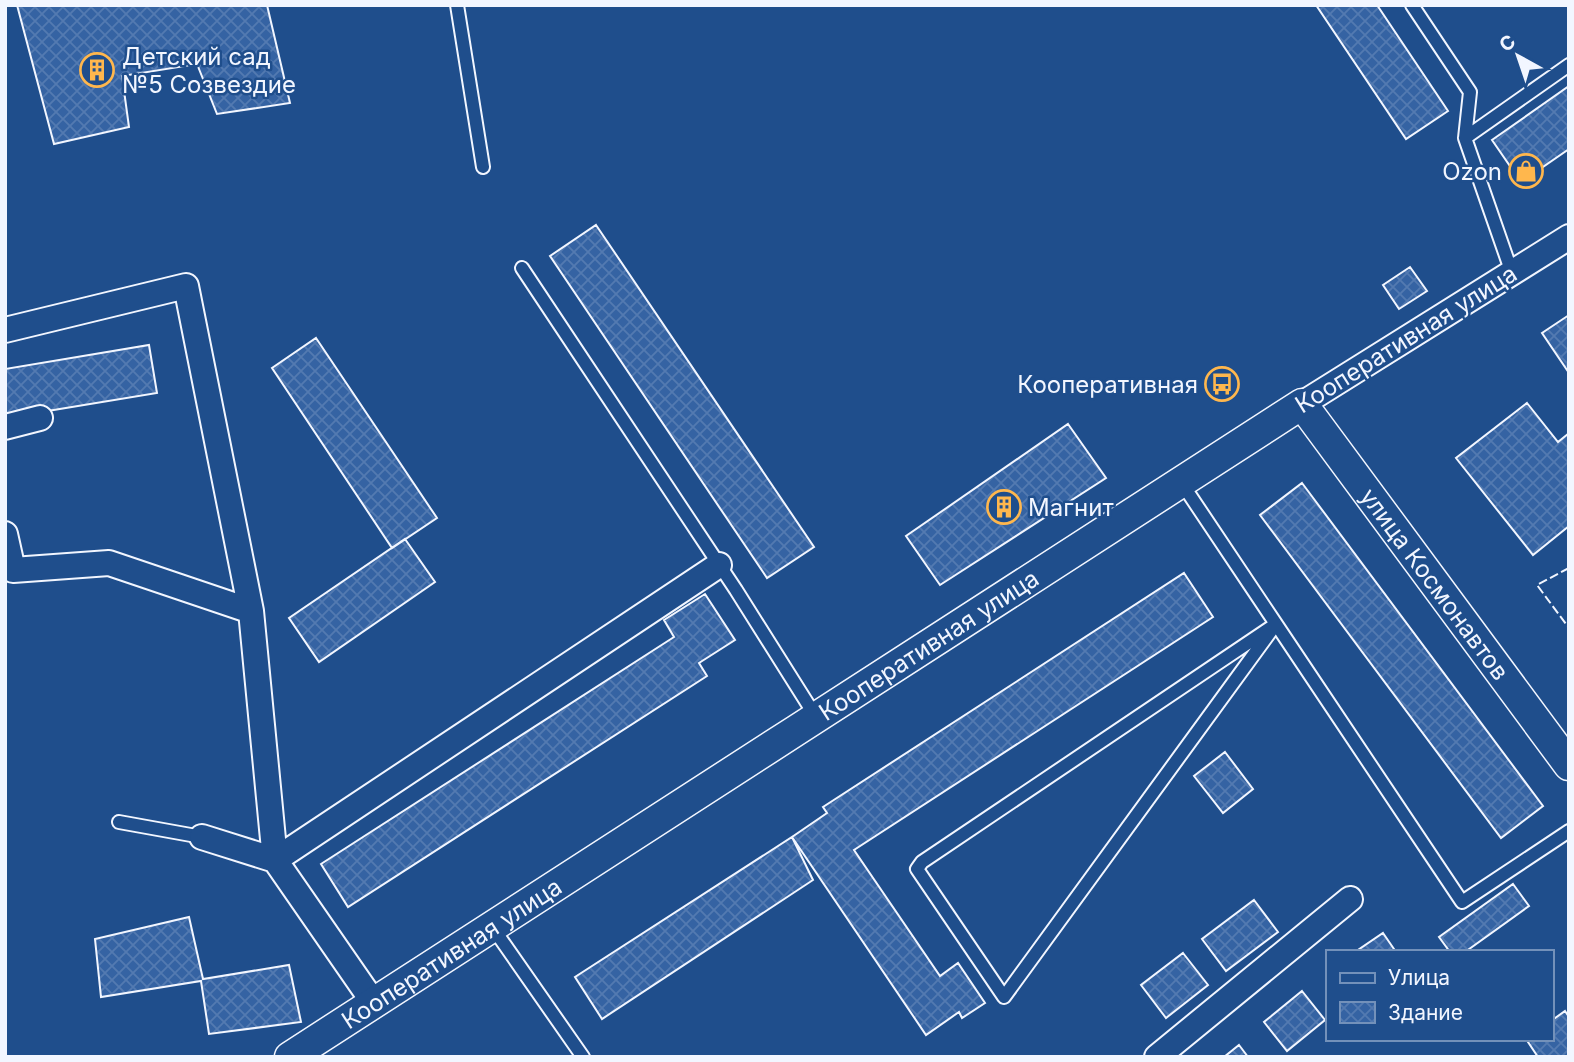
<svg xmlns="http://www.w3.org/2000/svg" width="1574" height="1062" font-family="Inter,sans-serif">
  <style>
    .building { fill: url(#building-cross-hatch); stroke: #f2f6ff; stroke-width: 2 }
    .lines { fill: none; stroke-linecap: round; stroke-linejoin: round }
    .service-casing { stroke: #f2f6ff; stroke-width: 16 }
    .minor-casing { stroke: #f2f6ff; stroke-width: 28 }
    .tertiary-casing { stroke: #f2f6ff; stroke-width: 33 }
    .service { stroke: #1f4e8c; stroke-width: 12 }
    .minor { stroke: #1f4e8c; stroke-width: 24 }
    .tertiary { stroke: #1f4e8c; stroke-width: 30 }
    .fence { stroke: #f2f6ff; stroke-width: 2; stroke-dasharray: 9 3.5; stroke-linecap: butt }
    .labels { text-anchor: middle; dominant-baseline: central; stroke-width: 5; stroke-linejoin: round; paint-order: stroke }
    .poi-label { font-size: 24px; fill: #f2f6ff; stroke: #1f4e8c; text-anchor: start }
    .street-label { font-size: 24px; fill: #f2f6ff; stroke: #1f4e8c }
  </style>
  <defs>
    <pattern id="building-cross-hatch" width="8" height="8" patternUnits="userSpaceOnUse" patternTransform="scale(1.75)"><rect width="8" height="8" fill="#3563a3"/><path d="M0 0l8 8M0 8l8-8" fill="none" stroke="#537ab1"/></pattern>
  </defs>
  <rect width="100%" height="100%" fill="#1f4e8c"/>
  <path class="building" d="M17,5H267L290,103L217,114L197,64L122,76L129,127L54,144Z
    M1316,5H1377L1448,111L1406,139Z
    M1569,86V149L1521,182L1492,140Z
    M596,225L814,547L767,578L550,256Z
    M1410,267L1427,291L1399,309L1383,285Z
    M1569,315V373L1542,333Z
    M316,338L437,518L392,548L272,368Z
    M149,345L157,393L5,418V369Z
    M1527,403L1558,442L1569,433V526L1533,555L1456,458Z
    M1068,424L1106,478L940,585L906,536Z
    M1302,483L1543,806L1501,838L1260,515Z
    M405,539L435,582L319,662L289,618Z
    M1184,573L1213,617L854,850L940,976L958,963L985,1003L962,1018L959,1012L926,1035L792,837L827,813L823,807Z
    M705,594L735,640L699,663L707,676L348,907L321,864L674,637L664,620Z
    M1225,752L1253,789L1223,813L1194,776Z
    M792,837L813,880L602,1019L575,977Z
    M1513,884L1529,906L1465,952H1450L1439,937Z
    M1254,900L1278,932L1226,971L1202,939Z
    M189,917L203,979L289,965L301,1022L209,1034L201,981L101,997L95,939Z
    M1383,933L1396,952H1355Z
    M1183,953L1208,985L1166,1018L1141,985Z
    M1302,991L1325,1020L1287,1051L1264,1022Z
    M1565,1011L1569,1017V1057H1538L1526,1039H1551V1021Z
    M1239,1045L1248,1057H1224Z"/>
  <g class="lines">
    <g class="service-casing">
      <path id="service" d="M457,5L483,167
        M1412,5L1470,92L1465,138L1512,273
        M1466,140L1465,138L1569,65
        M522,268L736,590L816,717
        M1181,482L1276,624L922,862L917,869L1004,997L1276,624L1462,902L1569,831
        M119,822L202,837
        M493,928L583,1057"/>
    </g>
    <g class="minor-casing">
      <path id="minor" d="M5,330L186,286L251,611
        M1302,404L1569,237
        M5,427L40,418
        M5,534L13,570L109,563L251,611L275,860L719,565
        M202,837L275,860L374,1003
        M1157,1057L1350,899"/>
    </g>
    <g class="tertiary-casing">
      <g id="tertiary">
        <path id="s1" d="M290,1057C628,840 964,621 1302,404L1569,765"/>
      </g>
    </g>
    <use href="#service" class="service"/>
    <use href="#minor" class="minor"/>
    <use href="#tertiary" class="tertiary"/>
    <path class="fence" d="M1569,568L1537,585L1569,628"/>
  </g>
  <defs>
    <g id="building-ring" transform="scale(1.75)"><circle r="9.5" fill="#1f4e8c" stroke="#ffb74d" stroke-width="1.5"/><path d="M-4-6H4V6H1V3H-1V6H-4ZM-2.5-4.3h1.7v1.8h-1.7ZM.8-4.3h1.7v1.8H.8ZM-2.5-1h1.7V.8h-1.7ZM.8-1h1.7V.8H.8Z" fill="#ffb74d"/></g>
    <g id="shop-ring" transform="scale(1.75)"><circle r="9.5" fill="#1f4e8c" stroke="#ffb74d" stroke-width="1.5"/><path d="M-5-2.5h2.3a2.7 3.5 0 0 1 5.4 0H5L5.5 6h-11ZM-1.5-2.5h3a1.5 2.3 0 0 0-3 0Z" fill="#ffb74d"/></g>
    <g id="bus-ring" transform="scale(1.75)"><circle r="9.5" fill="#1f4e8c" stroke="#ffb74d" stroke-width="1.5"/><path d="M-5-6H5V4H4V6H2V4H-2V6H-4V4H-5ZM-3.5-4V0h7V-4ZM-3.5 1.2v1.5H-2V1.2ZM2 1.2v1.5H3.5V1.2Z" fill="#ffb74d"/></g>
  </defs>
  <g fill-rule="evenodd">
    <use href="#building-ring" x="97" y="70"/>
    <use href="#shop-ring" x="1526" y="171"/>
    <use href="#bus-ring" x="1222" y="384"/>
    <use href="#building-ring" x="1004" y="507"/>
  </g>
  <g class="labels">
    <g class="poi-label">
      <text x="122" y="56">Детский сад<tspan x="122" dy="28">№5 Созвездие</tspan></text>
      <text x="1502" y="171" text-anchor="end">Ozon</text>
      <text x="1198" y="384" text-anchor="end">Кооперативная</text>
      <text x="1028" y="507">Магнит</text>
    </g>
    <g class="street-label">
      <text transform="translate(1406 339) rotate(-32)">Кооперативная улица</text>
      <text stroke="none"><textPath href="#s1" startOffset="1428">улица Космонавтов</textPath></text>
      <text stroke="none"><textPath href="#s1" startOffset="760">Кооперативная улица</textPath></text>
      <text stroke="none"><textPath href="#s1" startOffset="192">Кооперативная улица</textPath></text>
    </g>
  </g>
  <rect width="1574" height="1062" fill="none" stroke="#f2f6ff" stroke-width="14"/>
  <rect x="1326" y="950" width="228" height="91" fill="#1f4e8c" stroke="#7391ba" stroke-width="2"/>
  <rect x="1340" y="973" width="35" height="10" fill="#1f4e8c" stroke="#7391ba" stroke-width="2"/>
  <text x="1388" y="985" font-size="21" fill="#f2f6ff">Улица</text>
  <rect x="1340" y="1002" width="35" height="21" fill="url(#building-cross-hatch)" stroke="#7391ba" stroke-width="2"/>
  <text x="1388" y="1020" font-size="21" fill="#f2f6ff">Здание</text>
  <g transform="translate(1518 56) rotate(320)" stroke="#1f4e8c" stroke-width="5" paint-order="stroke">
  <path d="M0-5L12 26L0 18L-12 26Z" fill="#f2f6ff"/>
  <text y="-10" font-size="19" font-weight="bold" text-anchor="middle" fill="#f2f6ff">С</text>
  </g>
</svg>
